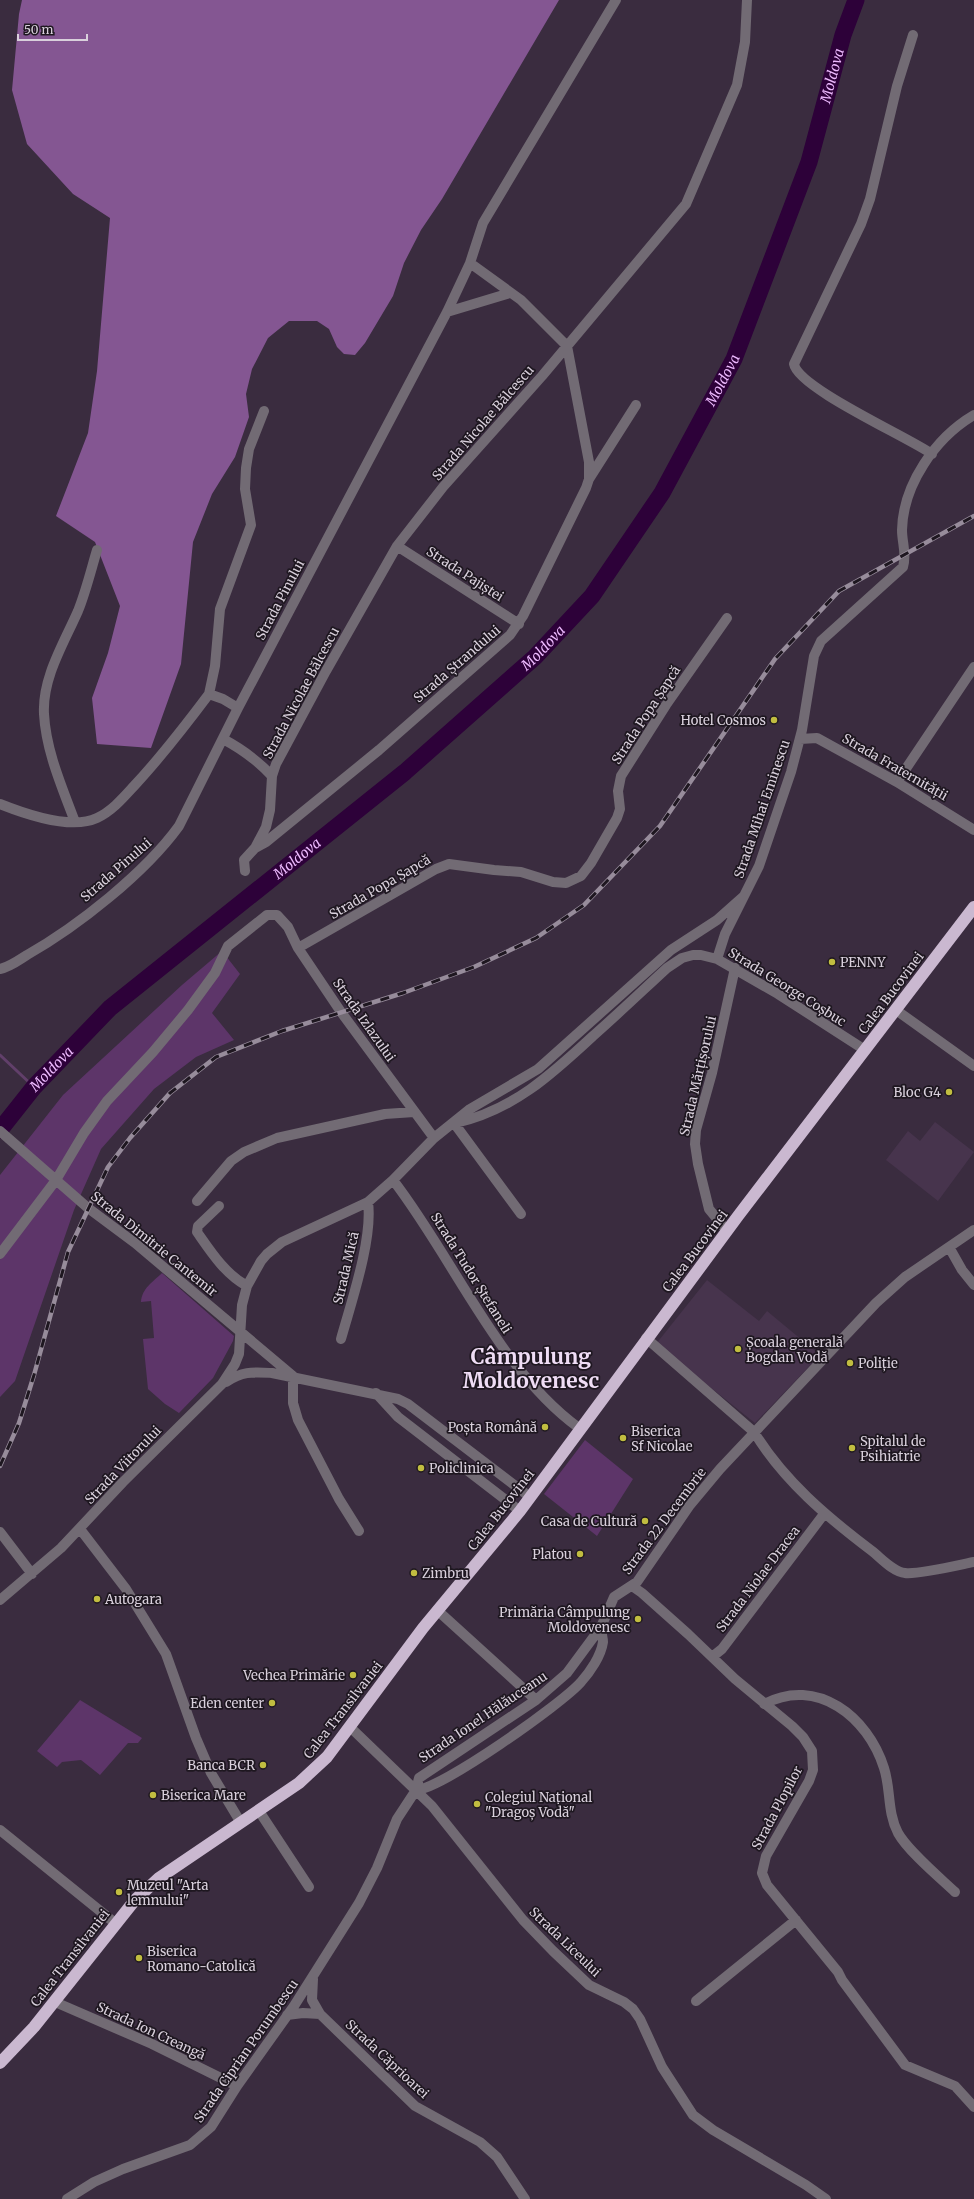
<svg xmlns="http://www.w3.org/2000/svg" width="974" height="2199" font-family="Merriweather,serif">
  <style>
    .built { fill: #47344d }
    .green { fill: #5d3569 }
    .forest { fill: #845692 }
    .lines { fill: none; stroke-linecap: round; stroke-linejoin: round }
    .stream { stroke: #613f6a; stroke-width: 3 }
    .river { stroke: #2d0139; stroke-width: 17 }
    .minor { stroke: #726b74; stroke-width: 10 }
    .highway { stroke: #cab8d0; stroke-width: 12 }
    .rail-casing { stroke: #978c9b; stroke-width: 4.5 }
    .rail { stroke: #1e1720; stroke-width: 3; stroke-dasharray: 9; stroke-linecap: butt }
    .poi-dot { fill: #c1bd40; stroke: #1e1720; stroke-width: 1.5 }
    .labels { text-anchor: middle; dominant-baseline: central; stroke-width: 3.5; stroke-linejoin: round; paint-order: stroke }
    .street-label { font-size: 13px; fill: #d9d0dc; stroke: #1e1720 }
    .poi-label { font-size: 13px; fill: #d9d0dc; stroke: #1e1720; text-anchor: start }
    .water-label { font-size: 14px; font-style: italic; fill: #edb9fe; stroke: #1e1720 }
    .town-label { font-size: 21px; font-weight: bold; fill: #efddf5; stroke: #1e1720 }
  </style>
  <rect width="100%" height="100%" fill="#3a2c3f"/>
  <path class="built" d="M935,1122L974,1152L938,1201L886,1160L908,1131L920,1141Z
    M707,1280L759,1321L767,1311L820,1355L755,1423L656,1344Z"/>
  <path class="green" d="M222,951L240,974L212,1013L234,1040L196,1057L154,1089L101,1149L74,1210L15,1381L0,1397V1175L63,1095L182,985Z
    M162,1273L234,1336L233,1341L213,1378L179,1413L165,1404L148,1389L143,1339L154,1338L151,1301L141,1302C142,1288 153,1282 162,1273Z
    M585,1440L633,1479L597,1536L544,1494Z
    M80,1700L142,1738L138,1743H128L100,1775L81,1760L62,1762L57,1767L37,1751Z"/>
  <path class="forest" d="M22,0H559L442,199L421,230L404,263L393,296L365,343L355,355L344,354L337,347L329,329L317,321H289L268,338L252,369L246,394L249,417L235,457L212,494L193,542L181,664L151,748L97,744L92,698L108,653L120,606L95,542L56,516L88,433L97,371L110,218L73,194L27,144L12,90L19,14Z"/>
  <g class="lines">
    <path class="stream" d="M0,1055L34,1087"/>
    <path class="river" id="s1" d="M0,1130L34,1087L110,1008L405,772L535,657L592,596L662,493L734,359L809,162L843,35L856,0"/>
    <path class="minor" d="M913,35L897,86L870,199L861,224L794,364C798,388 908,437 932,454
      M447,312L510,293
      M589,479L636,405
      M397,546L519,624
      M209,694L215,666L220,609L251,525L245,489L246,468L249,449L264,411
      M223,739C242,749 258,761 272,776
      M800,739L817,738L897,782L974,830
      M897,782L974,667
      M0,804C25,814 71,830 97,818C112,811 123,798 134,786C161,757 185,726 209,694L223,699L238,708
      M75,822C62,787 46,751 44,714C42,678 64,643 78,611C86,591 91,570 97,550
      M255,848L266,842L379,750L510,635L523,616L586,488L589,479V462L567,346L521,300L470,263
      M245,871L244,860L255,848L266,827L270,810L272,776L276,764L326,671L397,546L443,487L542,376L686,204L737,85L745,42L747,0
      M298,948L436,869L449,864L494,870L521,872L553,882L566,883L581,876L591,863L617,818L620,809L618,791L621,776L666,705L727,618
      M717,959L725,934L759,866L791,772L802,730L814,656L821,641L903,567C907,554 902,543 902,530C903,485 935,438 974,415
      M0,969C10,967 19,960 27,955C78,926 145,873 179,826L238,708L447,312L470,263L483,223L616,0
      M896,1010L974,1066
      M454,1123L521,1214
      M456,1123C513,1110 551,1075 593,1036C618,1014 642,991 667,968L682,958L693,955H701L717,959L778,994L865,1050
      M0,1131L88,1208L135,1243L293,1376
      M393,1180C454,1259 499,1370 579,1428
      M197,1201L231,1161L244,1152L277,1138L385,1114L414,1112
      M219,1206L198,1226L197,1232C211,1252 225,1274 247,1286
      M727,1231L709,1209L698,1164L695,1144L696,1130L712,1073L735,968
      M949,1247L962,1270L974,1285
      M0,1254L56,1180L84,1133L107,1101L153,1052L188,1010L215,973L228,946L267,915H277L288,927L298,948L341,1012L434,1138
      M646,1338L754,1432C784,1481 827,1517 872,1551C881,1558 893,1572 905,1573C917,1575 959,1565 974,1562
      M341,1339C351,1303 373,1239 368,1202
      M293,1376V1403L298,1420L339,1499L359,1531
      M226,1382C243,1371 252,1372 272,1373L398,1399L408,1404L530,1497
      M376,1393L398,1417L520,1511
      M80,1529L126,1589L166,1654L196,1738L211,1773L241,1823
      M0,1532L32,1574
      M632,1586L642,1593L688,1634L735,1679L792,1726L803,1737L812,1751L813,1770L809,1781L766,1856L762,1873L767,1885L838,1972L842,1980L905,2065L955,2086L974,2107
      M0,1600L61,1548L123,1482L222,1384L235,1364L239,1354L242,1305L247,1286L261,1261L267,1254L282,1242L368,1202L393,1180L434,1138L470,1109L538,1069L671,950L717,920L744,896
      M437,1610L536,1700
      M712,1657L722,1649L824,1514
      M764,1704C817,1676 868,1717 884,1768C891,1789 887,1812 898,1833C908,1851 939,1877 955,1892
      M350,1727L432,1806L523,1920L553,1951L589,1985L624,2002L633,2009L640,2019L662,2067L693,2115L713,2130L806,2185L826,2199
      M416,1790C440,1790 563,1703 581,1682C590,1672 601,1656 603,1642C603,1638 601,1632 601,1627
      M259,1811L309,1887
      M0,1830L115,1923
      M313,1979L312,2000L320,2014L415,2106L480,2142L497,2157L525,2199
      M696,2001L796,1920
      M55,2002L152,2044L237,2086
      M287,2015L303,2013L320,2014
      M67,2199L94,2182L123,2169L190,2145L211,2127L237,2086L294,2006L359,1903L377,1868L397,1819L416,1790L419,1778L536,1700L567,1673L601,1627L614,1597L637,1582L690,1505L720,1469L876,1303L905,1277L974,1230"/>
    <path class="highway" d="M0,2063L34,2027L135,1900L159,1878L299,1783L327,1757L423,1628L520,1511L738,1216L974,907"/>
    <g class="rail-casing">
      <path id="rail" d="M0,1466L19,1423L34,1375L68,1252L108,1167L130,1138L170,1093L216,1057L282,1031L403,993L474,967L536,938L584,905L660,826L775,659L839,591L974,516"/>
    </g>
    <use href="#rail" class="rail"/>
  </g>
  <g class="poi-dot">
    <circle cx="774" cy="720" r="4"/>
    <circle cx="832" cy="962" r="4"/>
    <circle cx="949" cy="1092" r="4"/>
    <circle cx="738" cy="1349" r="4"/>
    <circle cx="850" cy="1363" r="4"/>
    <circle cx="545" cy="1427" r="4"/>
    <circle cx="623" cy="1438" r="4"/>
    <circle cx="852" cy="1448" r="4"/>
    <circle cx="421" cy="1468" r="4"/>
    <circle cx="645" cy="1521" r="4"/>
    <circle cx="580" cy="1554" r="4"/>
    <circle cx="414" cy="1573" r="4"/>
    <circle cx="97" cy="1599" r="4"/>
    <circle cx="638" cy="1619" r="4"/>
    <circle cx="353" cy="1675" r="4"/>
    <circle cx="272" cy="1703" r="4"/>
    <circle cx="263" cy="1765" r="4"/>
    <circle cx="153" cy="1795" r="4"/>
    <circle cx="477" cy="1804" r="4"/>
    <circle cx="119" cy="1892" r="4"/>
    <circle cx="139" cy="1958" r="4"/>
  </g>
  <g class="labels">
    <g class="street-label">
      <text transform="translate(483 423) rotate(-49)">Strada Nicolae Bălcescu</text>
      <text transform="translate(465 574) rotate(33)">Strada Pajiștei</text>
      <text transform="translate(280 600) rotate(-62)">Strada Pinului</text>
      <text transform="translate(457 664) rotate(-41)">Strada Ștrandului</text>
      <text transform="translate(301 693) rotate(-62)">Strada Nicolae Bălcescu</text>
      <text transform="translate(646 715) rotate(-57)">Strada Popa Șapcă</text>
      <text transform="translate(895 767) rotate(30)">Strada Fraternității</text>
      <text transform="translate(762 809) rotate(-71)">Strada Mihai Eminescu</text>
      <text transform="translate(116 870) rotate(-41)">Strada Pinului</text>
      <text transform="translate(380 887) rotate(-30)">Strada Popa Șapcă</text>
      <text transform="translate(787 987) rotate(32)">Strada George Coșbuc</text>
      <text transform="translate(891 993) rotate(-53)">Calea Bucovinei</text>
      <text transform="translate(364 1020) rotate(55)">Strada Izlazului</text>
      <text transform="translate(698 1076) rotate(-77)">Strada Mărțișorului</text>
      <text transform="translate(154 1244) rotate(39)">Strada Dimitrie Cantemir</text>
      <text transform="translate(695 1251) rotate(-53)">Calea Bucovinei</text>
      <text transform="translate(346 1268) rotate(-77)">Strada Mică</text>
      <text transform="translate(471 1273) rotate(58)">Strada Tudor Ștefaneli</text>
      <text transform="translate(123 1465) rotate(-46)">Strada Viitorului</text>
      <text transform="translate(501 1510) rotate(-52)">Calea Bucovinei</text>
      <text transform="translate(664 1521) rotate(-53)">Strada 22 Decembrie</text>
      <text transform="translate(758 1579) rotate(-53)">Strada Niolae Dracea</text>
      <text transform="translate(343 1710) rotate(-52)">Calea Transilvaniei</text>
      <text transform="translate(483 1717) rotate(-34)">Strada Ionel Hălăuceanu</text>
      <text transform="translate(777 1808) rotate(-62)">Strada Plopilor</text>
      <text transform="translate(565 1942) rotate(44)">Strada Liceului</text>
      <text transform="translate(70 1958) rotate(-52)">Calea Transilvaniei</text>
      <text transform="translate(151 2031) rotate(25)">Strada Ion Creangă</text>
      <text transform="translate(246 2051) rotate(-55)">Strada Ciprian Porumbescu</text>
      <text transform="translate(387 2059) rotate(43)">Strada Căprioarei</text>
    </g>
    <g class="poi-label">
      <text x="766" y="720" text-anchor="end">Hotel Cosmos</text>
      <text x="840" y="962">PENNY</text>
      <text x="941" y="1092" text-anchor="end">Bloc G4</text>
      <text x="746" y="1342">Școala generală<tspan x="746" dy="15">Bogdan Vodă</tspan></text>
      <text x="858" y="1363">Poliție</text>
      <text x="537" y="1427" text-anchor="end">Poșta Română</text>
      <text x="631" y="1431">Biserica<tspan x="631" dy="15">Sf Nicolae</tspan></text>
      <text x="860" y="1441">Spitalul de<tspan x="860" dy="15">Psihiatrie</tspan></text>
      <text x="429" y="1468">Policlinica</text>
      <text x="637" y="1521" text-anchor="end">Casa de Cultură</text>
      <text x="572" y="1554" text-anchor="end">Platou</text>
      <text x="422" y="1573">Zimbru</text>
      <text x="105" y="1599">Autogara</text>
      <text x="630" y="1612" text-anchor="end">Primăria Câmpulung<tspan x="630" dy="15">Moldovenesc</tspan></text>
      <text x="345" y="1675" text-anchor="end">Vechea Primărie</text>
      <text x="264" y="1703" text-anchor="end">Eden center</text>
      <text x="255" y="1765" text-anchor="end">Banca BCR</text>
      <text x="161" y="1795">Biserica Mare</text>
      <text x="485" y="1797">Colegiul Național<tspan x="485" dy="15">"Dragoș Vodă"</tspan></text>
      <text x="127" y="1885">Muzeul "Arta<tspan x="127" dy="15">lemnului"</tspan></text>
      <text x="147" y="1951">Biserica<tspan x="147" dy="15">Romano-Catolică</tspan></text>
    </g>
    <g class="water-label">
      <text stroke="none"><textPath href="#s1" startOffset="1376">Moldova</textPath></text>
      <text stroke="none"><textPath href="#s1" startOffset="1052">Moldova</textPath></text>
      <text stroke="none"><textPath href="#s1" startOffset="728">Moldova</textPath></text>
      <text stroke="none"><textPath href="#s1" startOffset="404">Moldova</textPath></text>
      <text stroke="none"><textPath href="#s1" startOffset="80">Moldova</textPath></text>
    </g>
    <g class="town-label">
      <text x="531" y="1356">Câmpulung<tspan x="531" dy="24">Moldovenesc</tspan></text>
    </g>
  </g>
  <path d="M18 34v6h69v-6" fill="none" stroke="#d9d0dc" stroke-width="2"/>
  <text x="24" y="34" font-size="12" fill="#d9d0dc" stroke="#1e1720" stroke-width="3" paint-order="stroke">50 m</text>
</svg>
